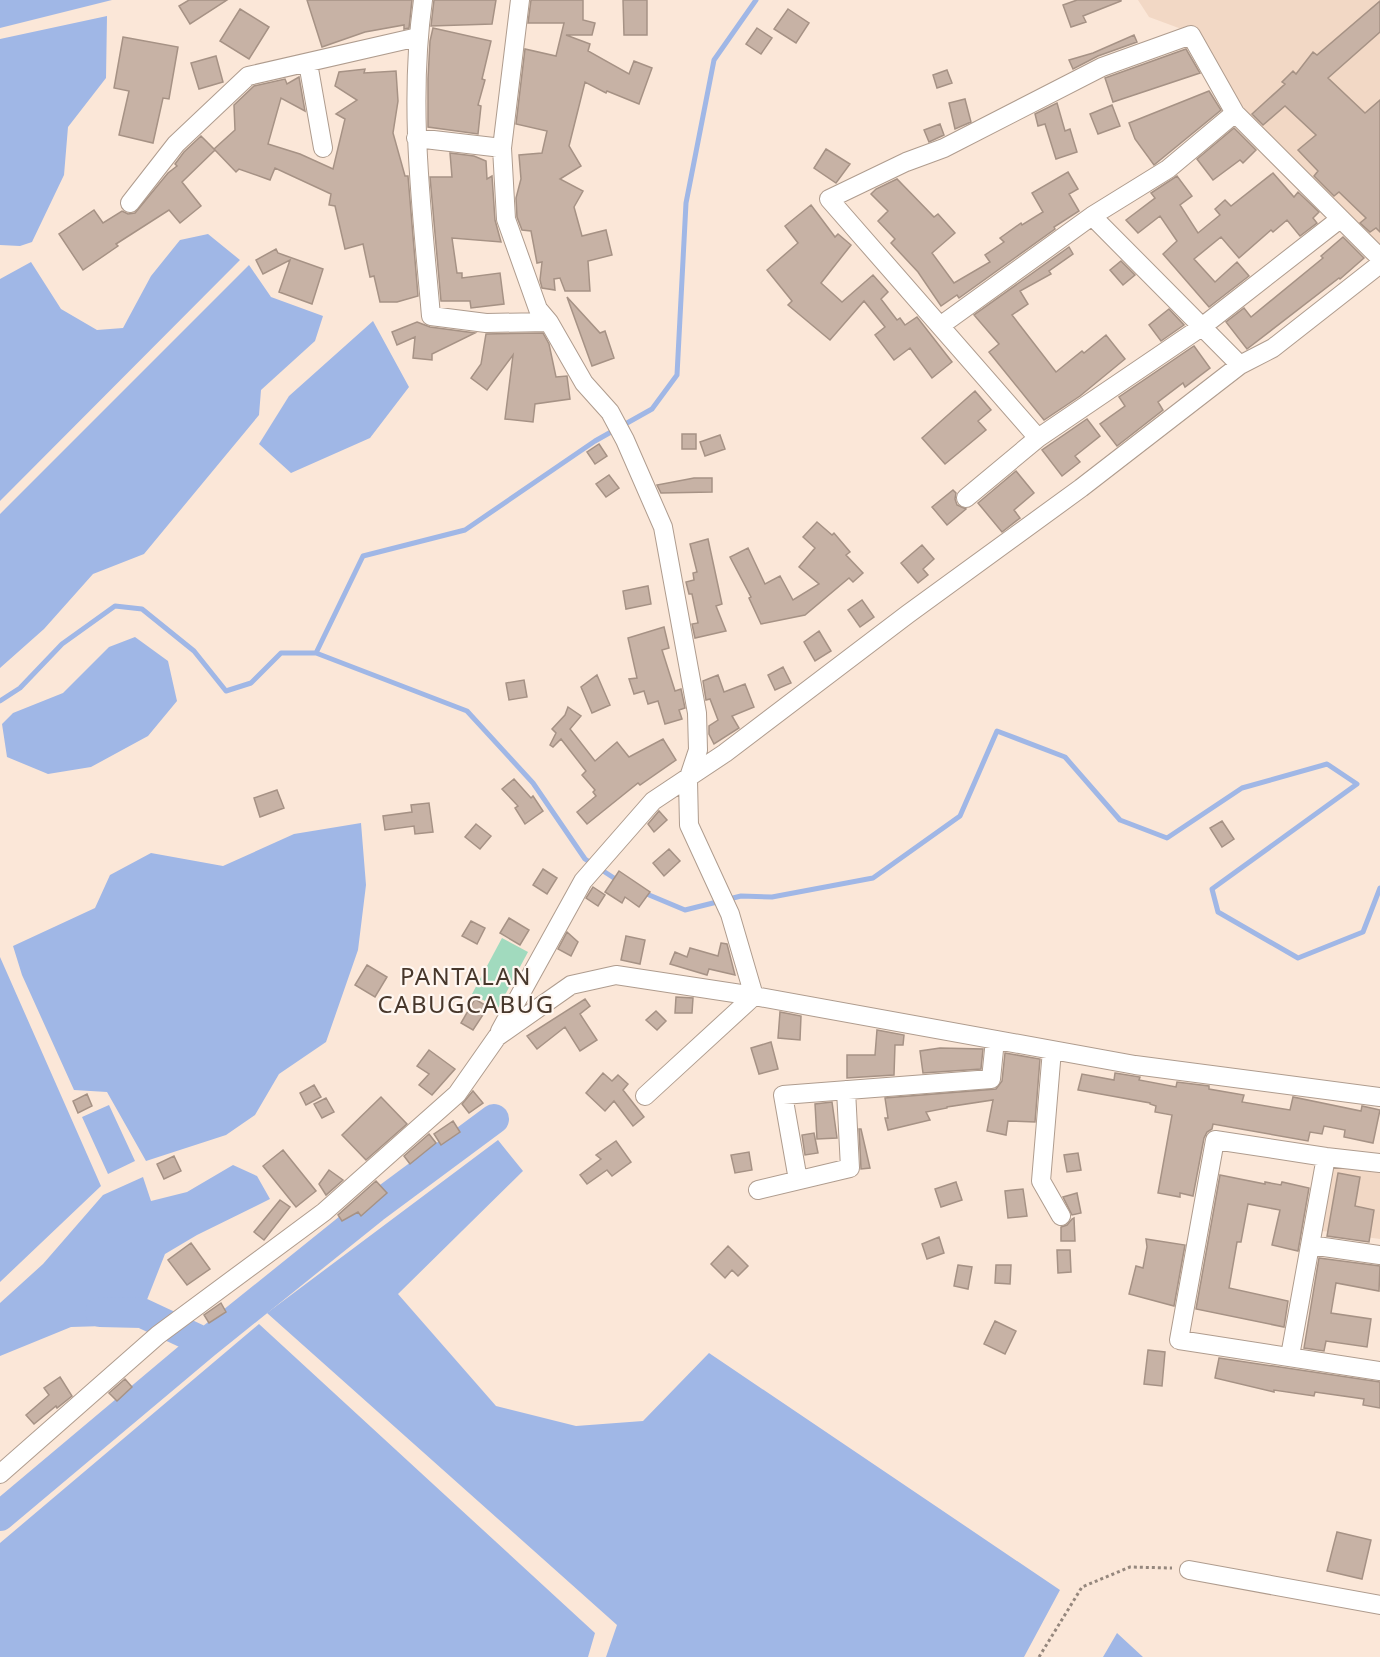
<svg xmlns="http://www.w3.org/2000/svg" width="1380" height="1657" font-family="'Noto Sans',sans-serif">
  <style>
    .built { fill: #f2d8c5 }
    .green { fill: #a1dabe }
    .water { fill: #a0b7e6 }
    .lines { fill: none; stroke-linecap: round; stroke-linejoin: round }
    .stream { stroke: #a0b7e6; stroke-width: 5 }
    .river { stroke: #a0b7e6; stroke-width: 30 }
    .building { fill: #c7b2a5; stroke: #a69285; stroke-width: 1.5 }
    .minor-casing { stroke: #af9c8e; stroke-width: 20 }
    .path { stroke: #95877d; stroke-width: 3; stroke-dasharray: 3 3; stroke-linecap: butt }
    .minor { stroke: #fff; stroke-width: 18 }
    .labels { text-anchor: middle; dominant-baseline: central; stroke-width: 4.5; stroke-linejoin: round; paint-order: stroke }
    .quarter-label { font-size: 24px; letter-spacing: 1.5px; fill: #47372b; stroke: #fff7f1 }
  </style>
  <rect width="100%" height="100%" fill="#fbe7d8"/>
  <path class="built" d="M1138,0H1380V254L1243,109L1195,34L1149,17Z
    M1333,1160L1380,1168V1239L1322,1231Z"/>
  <path class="green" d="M502,938L528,952L498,1008L472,994Z"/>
  <path class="water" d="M0,0H112L0,28Z
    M107,16L106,78L68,127L64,175L32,242L20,246L0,245V39Z
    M208,234L240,260L0,501V279L31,262L61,309L97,330L123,328L151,276L180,240Z
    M249,265L271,297L323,316L315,341L261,390L259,415L144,554L93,574L44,629L0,668V514Z
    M373,321L409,387L370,438L291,473L259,444L289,396Z
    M135,637L168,661L177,701L148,736L91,767L48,774L7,757L2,724L13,713L63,693L109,647Z
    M361,823L366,885L358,950L326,1042L279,1074L255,1115L226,1135L146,1161L107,1092L74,1090L22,975L13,946L95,908L110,875L151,853L223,866L294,834Z
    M0,957L101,1186L0,1282Z
    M109,1105L135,1161L108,1174L82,1117Z
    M498,1140L523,1171L398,1294L496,1406L576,1426L643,1421L709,1353L1060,1590L1024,1657H606L617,1625L267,1313Z
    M233,1165L257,1176L270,1199L197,1235L165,1254L137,1325L71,1327L0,1356V1303L43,1264L103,1195L143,1177L151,1201L187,1192Z
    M259,1324L595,1633L588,1657H0V1543Z
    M1117,1633L1143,1657H1103Z"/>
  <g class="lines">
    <path class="stream" d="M316,653L363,556L465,530L595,441L652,409L677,375L686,203L714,60L756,0
      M0,701L20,688L62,644L115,606L142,609L194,651L226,691L251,683L281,653H316L467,711L533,783L585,859L620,882
      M642,892L685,910L741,896L772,897L873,878L960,816L997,731L1065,757L1120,820L1167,838L1242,788L1327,764L1357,784L1212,889L1218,912L1298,958L1363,932L1380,888"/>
    <path class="river" d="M100,1312L142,1313L206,1343L374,1208L494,1119
      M0,1516L206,1343"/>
  </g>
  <path class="building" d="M189,0H227L190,24L179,6Z
    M307,0H412L409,28L404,29V25L365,32L322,47Z
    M434,0H496L492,24L431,26Z
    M531,0H583V20L595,23L592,35H566L590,44L588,51L629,74L634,61L652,68L639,104L607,91L606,93L585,82L569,146L581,166L560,179L583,191L574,207L582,236L606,230L612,255L588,261L590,291H565L560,278L554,279L555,290L542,288L540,280L542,262L537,263L531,231L522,230L517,217L516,198L521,179L519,155L542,153L547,131L516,124L525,49L556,56L564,23H528Z
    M623,0H647V35H624Z
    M1077,0H1121V1L1083,16L1086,22L1071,27L1063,5Z
    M1380,1V32L1328,78L1365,113L1380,100V232L1376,228L1370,232L1360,223L1366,218L1339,192L1334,196L1314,176L1318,171L1298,150L1316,135L1285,106L1263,125L1252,114L1285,84L1282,82L1293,71L1296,74L1313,52L1317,55Z
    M240,9L269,27L249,59L220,41Z
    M788,9L809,23L796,43L774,29Z
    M433,28L491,41L482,79L485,80L478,105L481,106L478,134L428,127V79L430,41Z
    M757,28L772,38L761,54L746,44Z
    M1134,35L1137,42L1098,56L1073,69L1069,60L1093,53Z
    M123,37L178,47L169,99L163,98L153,143L119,135L129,91L114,88Z
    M1186,49L1200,73L1113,102L1105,78Z
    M216,56L223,82L199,89L191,63Z
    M365,69L364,73L396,71L398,101L393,133L405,176H408L418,296L397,302H380L374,276L370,277L363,244L345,249L335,206L329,205L331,194L275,168L270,180L239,169L236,172L214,149L235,130L234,105L254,86L285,79L287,84L299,77L305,111L281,98L268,144L300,154L333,169L345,119L336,114L357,100L335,86L339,72Z
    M947,70L952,83L937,88L933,75Z
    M1209,91L1221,110L1154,165L1135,139L1129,123Z
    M965,99L971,122L955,129L949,103Z
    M1057,103L1065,131L1070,129L1077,152L1056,159L1045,124L1038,126L1035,114Z
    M1112,105L1120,126L1098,134L1090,114Z
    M940,124L944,135L929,142L924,130Z
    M1234,128L1256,150L1243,163L1240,160L1213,180L1197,159Z
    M201,136L215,150L182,182L201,206L180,223L169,210L116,244L118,246L83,270L59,234L94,210L103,223L122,211L128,214L135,213L168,173L177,166L175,164L184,152Z
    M826,149L850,164L836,183L814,168Z
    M450,153L474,156L486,161L487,179L492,176L495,220L501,242L452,238L457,273H462V278L500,273L504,304L471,308L470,301H441L430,177H452Z
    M1068,172L1078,189L1069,194L1079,211L1054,227L1055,229L959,298L957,295L941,306L918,272L891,243L895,239L878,221L888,211L871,194L876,189L897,179L934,217L938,214L955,233L932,253L954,283L990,262L985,255L1004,242L1000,238L1021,223L1022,225L1043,212L1032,193Z
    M1273,173L1294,197L1298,192L1319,212L1313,218L1317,223L1300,236L1287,220L1273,232L1271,230L1239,258L1221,237L1194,259L1215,282L1237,262L1249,276L1209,307L1163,254L1177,241L1160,216L1138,233L1126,220L1155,198L1151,193L1177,176L1192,196L1180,205L1198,233L1220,215L1215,209L1225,200L1231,206Z
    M811,205L835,237L838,234L851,245L821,283L842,302L873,275L888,292L881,299L897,320L900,318L905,325L917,317L952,362L932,378L910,348L894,360L875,335L885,327L864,301L830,340L788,305L792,301L767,270L798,243L785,226Z
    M1343,237L1364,258L1340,279L1339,278L1247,349L1226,322L1244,308L1251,317L1323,258L1321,256Z
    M1069,247L1073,254L1049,271L1051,274L1020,291L1028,304L1012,315L1056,372L1082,351L1084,353L1106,335L1125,359L1080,396L1044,420L989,352L999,344L974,315Z
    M276,249L278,253L323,269L312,304L279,292L290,260L263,274L256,260Z
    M1121,261L1135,275L1123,285L1110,270Z
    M567,297L600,333L605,331L614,358L592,366Z
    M1169,309L1184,325L1161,341L1149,325Z
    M417,322L430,327L475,333L432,354V360L413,358L415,337L397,345L392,332Z
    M543,333L549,344L556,377L567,376L570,399L535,404L533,422L505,419L513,355L487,390L471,378L481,364L486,334Z
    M1194,346L1210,368L1185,387L1183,383L1158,402L1163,410L1117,446L1100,424L1125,406L1119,397Z
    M975,391L991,410L978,421L986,430L945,464L922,438Z
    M1087,419L1100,436L1075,456L1080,462L1062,476L1042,450Z
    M682,434H696V449H682Z
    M720,435L725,449L705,456L700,442Z
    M599,444L607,456L595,464L587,452Z
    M1016,471L1034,493L1014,510L1020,518L1002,532L978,503Z
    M609,475L619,488L606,497L596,484Z
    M694,478H712V492L661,493L657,485Z
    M953,490L956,493L955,499L957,505L966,509L947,525L932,507Z
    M817,522L832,535L834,533L850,552L846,555L863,573L853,582L849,578L805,615L761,624L749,598L751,597L730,557L748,548L765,584L780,576L793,600L819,584L799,567L815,548L803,537Z
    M708,539L722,604L716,606L726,631L695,638L692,624L698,623L692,594H689L686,582L694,580L693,573L697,572L690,544Z
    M922,545L934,559L923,569L928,575L918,583L901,563Z
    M648,586L651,604L626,609L623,591Z
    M862,600L874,617L860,627L848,610Z
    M664,627L669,648L662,650L675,691L681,689L685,708L679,710L682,719L665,724L658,701L648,704L644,691L634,694L629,679L637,678L628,638Z
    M819,631L831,651L815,661L804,642Z
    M783,667L791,683L775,690L768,675Z
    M597,675L610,705L592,713L581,687Z
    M718,675L724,692L745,684L754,707L732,716L739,728L714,744L709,734V726L718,720L710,699L706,700L703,681Z
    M524,680L527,697L509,700L506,683Z
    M568,707L581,716L570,729L595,761L617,742L629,757L663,739L676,760L640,785L638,783L587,824L577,812L596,796L593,792L595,790L582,775L586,771L561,739L553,747L550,745L556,733L552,729L565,715Z
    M514,779L531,798L533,796L543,811L525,824L515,808L518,806L502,789Z
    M277,790L284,808L260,817L254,798Z
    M429,803L433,832L415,834L414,826L385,830L383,816L412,812L411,805Z
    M659,811L667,820L654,832L648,824Z
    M1222,821L1234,839L1222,847L1210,828Z
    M476,824L491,836L480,849L465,837Z
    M669,849L680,861L664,876L653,863Z
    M543,869L557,878L547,894L533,885Z
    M619,871L650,892L639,907L625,897L622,903L605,892Z
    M593,887L605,895L598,906L586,898Z
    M509,918L529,930L520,945L500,933Z
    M471,921L485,928L477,944L462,936Z
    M567,932L578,942L571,956L558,949Z
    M626,936L645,940L640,964L621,960Z
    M721,943L727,944L735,975L709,969L707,975L670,964L675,952L687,957L690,948L718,956Z
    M367,965L387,977L375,997L355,985Z
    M676,997L693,998L692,1013H675Z
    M475,999L488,1007L473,1030L461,1023Z
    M585,999L590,1006L580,1014L597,1040L580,1051L565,1027L537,1049L527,1036Z
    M656,1011L666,1021L657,1030L646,1020Z
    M780,1012L801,1016L800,1040L778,1038Z
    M877,1030L904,1035L903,1045H895L894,1075L847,1078V1055H875Z
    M771,1042L778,1069L759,1074L751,1048Z
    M940,1048L983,1049L981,1069L923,1073L920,1051Z
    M429,1050L455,1069L432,1095L419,1085L429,1074L417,1066Z
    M1005,1053L1040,1059L1035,1122L1008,1121L1006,1135L987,1131L993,1100L947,1107V1108L926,1112L930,1120L888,1130L885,1118H888L885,1098L996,1089L1002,1081Z
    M603,1073L612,1081L618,1075L628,1084L623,1090L644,1117L633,1126L614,1101L605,1111L586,1093Z
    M1115,1073L1140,1077L1139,1080L1176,1087L1177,1082L1209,1086V1089L1244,1095L1242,1102L1290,1110L1293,1097L1361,1111L1362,1106L1380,1110L1373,1143L1344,1137L1345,1130L1324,1126L1322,1134L1310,1132L1308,1141L1213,1124L1212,1129L1207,1132L1204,1138L1193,1196L1180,1193V1197L1158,1193L1172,1115L1155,1112L1156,1106L1150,1104V1103L1078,1090L1082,1074L1114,1080Z
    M314,1085L321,1097L306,1105L300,1093Z
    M473,1091L483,1103L469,1113L462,1104Z
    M87,1094L92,1106L78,1113L73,1101Z
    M381,1097L407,1124L366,1160L342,1135Z
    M326,1098L334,1112L322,1118L314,1104Z
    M832,1102L837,1138L817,1139L815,1104Z
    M453,1121L460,1132L441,1145L434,1134Z
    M859,1129H861L870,1168L861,1169Z
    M814,1133L818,1153L805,1155L802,1135Z
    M429,1134L436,1143L410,1164L404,1156Z
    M616,1141L631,1162L612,1176L607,1170L587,1184L580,1175L601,1159L596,1155Z
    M283,1150L316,1191L296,1207L263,1166Z
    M749,1152L752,1170L735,1173L731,1155Z
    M1078,1153L1081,1170L1067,1172L1064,1155Z
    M174,1156L181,1171L164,1179L157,1164Z
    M329,1170L343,1180L326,1195L319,1184Z
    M1338,1173L1360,1177L1355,1206L1374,1210L1369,1242L1327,1236Z
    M1220,1175L1265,1184V1182L1281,1185L1282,1182L1309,1188L1298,1251L1272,1245L1280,1210L1248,1204L1241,1242H1237L1229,1288L1288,1301L1284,1327L1196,1309Z
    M376,1181L387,1193L361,1216L358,1212L342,1221L338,1215Z
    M956,1182L962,1200L941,1207L935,1189Z
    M1023,1189L1027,1216L1008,1218L1005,1191Z
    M1077,1193L1081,1213L1072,1215L1063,1197Z
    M280,1200L290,1207L264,1240L254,1232Z
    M1074,1218L1075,1241H1061V1227L1067,1225L1072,1219Z
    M939,1237L944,1253L927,1259L922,1244Z
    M1146,1239L1185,1245L1174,1306L1129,1294L1136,1266L1143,1268L1147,1247Z
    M191,1243L210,1269L187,1285L168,1260Z
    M728,1246L748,1266L738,1276L732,1270L725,1278L711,1264Z
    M1057,1250H1070L1071,1272L1058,1273Z
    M1319,1258L1380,1266L1379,1291L1336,1283L1331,1313L1371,1319L1367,1347L1326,1341L1324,1351L1304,1348Z
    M958,1265L972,1267L968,1289L954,1286Z
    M996,1265H1011L1010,1284L995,1283Z
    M221,1303L226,1312L209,1323L204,1315Z
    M995,1321L1016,1331L1005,1354L984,1344Z
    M1148,1350L1165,1352L1162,1386L1144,1384Z
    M1219,1358L1380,1382V1408L1363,1405L1364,1399L1315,1392L1314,1396L1274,1390V1392L1215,1378Z
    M60,1377L72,1396L57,1408L56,1406L34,1424L26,1415L49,1395L44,1388Z
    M125,1379L132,1387L117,1401L109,1393Z
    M1337,1532L1371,1540L1362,1579L1327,1571Z"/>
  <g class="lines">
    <g class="minor-casing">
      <path id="minor" d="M423,0C408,106 422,210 431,316L486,323L549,322
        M520,0L502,148L506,219L538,309L549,322L584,383L610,412L625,440L663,527L697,713L698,750L688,780L689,825L730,914L754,996
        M308,63L323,148
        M416,138L502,148
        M130,203L176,144L248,76L418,37
        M1092,216L1168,169L1235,113
        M940,326L1092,216L1240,365
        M1038,438L829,199L906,162L944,148L1102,67L1191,35L1235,113L1380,258
        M966,498L1038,438L1203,326L1340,219
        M500,1031L583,881L653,801L725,753L908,614L1081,488L1240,365L1273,348L1380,264
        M1052,1050L1041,1181L1061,1216
        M645,1096L754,996
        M1380,1163L1326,1157L1215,1140L1179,1340L1380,1371
        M798,1180L783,1095L991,1079L995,1040
        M758,1190L850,1168L846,1090
        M1310,1245L1380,1255
        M1290,1356L1326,1157
        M0,1474L158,1335L324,1212L457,1094L497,1037L571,985L616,975L754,996L1135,1065L1380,1097
        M1189,1570L1380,1605"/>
    </g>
    <path class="path" d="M1039,1657L1082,1587L1130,1567L1172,1568"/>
    <use href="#minor" class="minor"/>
  </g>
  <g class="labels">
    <g class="quarter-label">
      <text x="466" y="975">PANTALAN<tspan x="466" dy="28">CABUGCABUG</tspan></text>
    </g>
  </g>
</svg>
